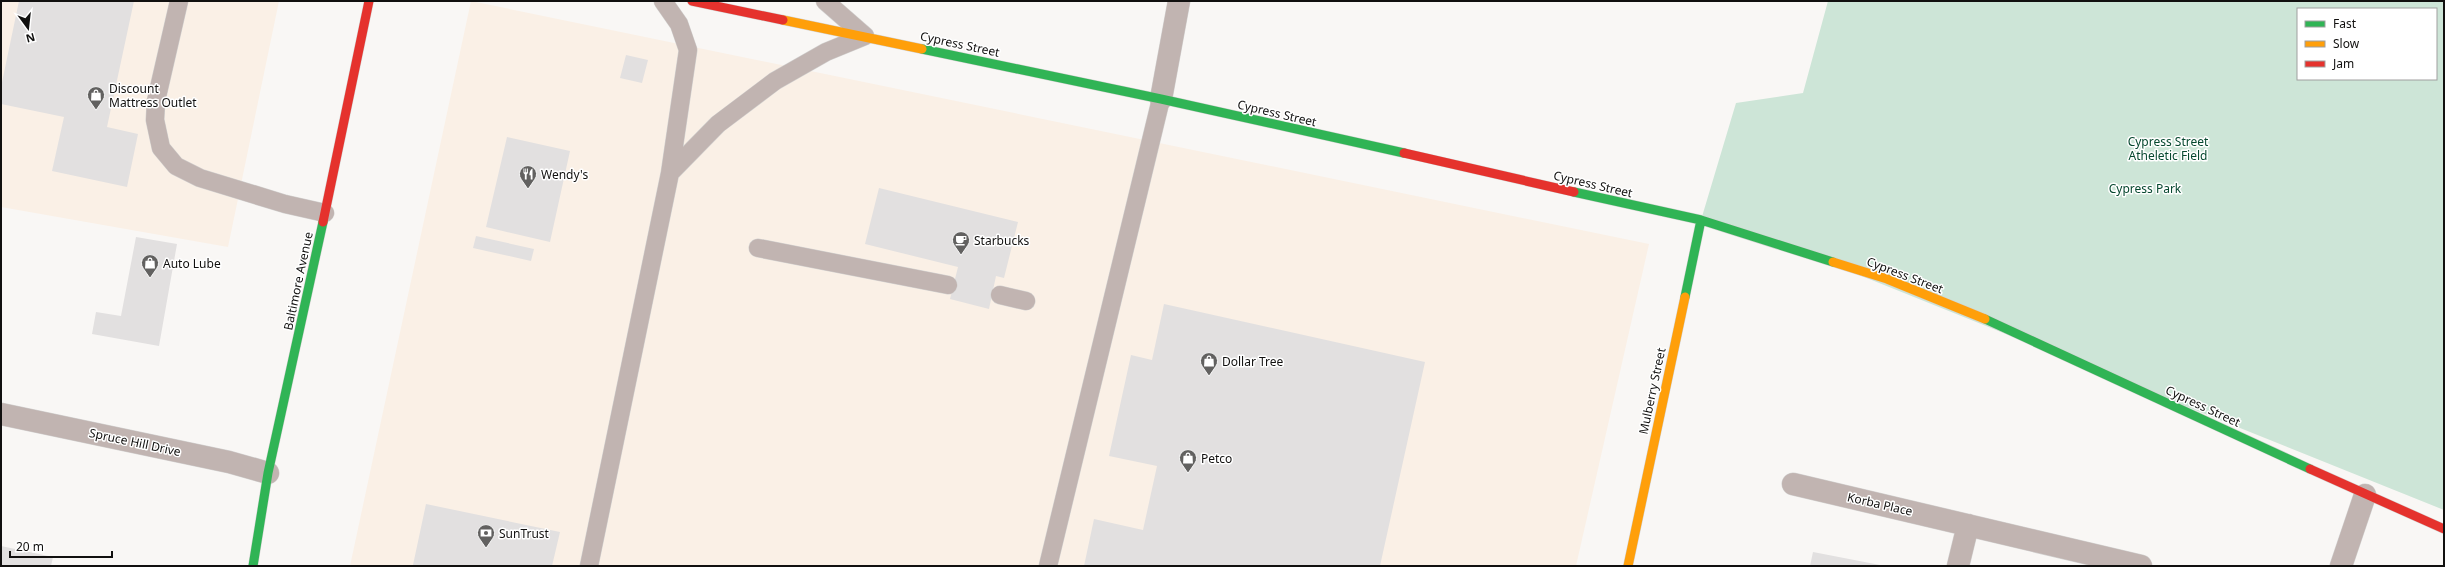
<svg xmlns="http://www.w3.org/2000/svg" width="2445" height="567" font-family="'Noto Sans',sans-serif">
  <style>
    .commercial { fill: #faf0e6 }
    .green { fill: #cde5d7; fill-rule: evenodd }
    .building { fill: #e2e0e0 }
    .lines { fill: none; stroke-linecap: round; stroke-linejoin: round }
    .lane-casing { stroke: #d3d2d1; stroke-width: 19 }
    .street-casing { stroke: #d3d2d1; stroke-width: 23 }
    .fast-casing { stroke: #d3d2d1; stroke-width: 10 }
    .slow-casing { stroke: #d3d2d1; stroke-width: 10 }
    .jam-casing { stroke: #d3d2d1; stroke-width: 10 }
    .lane { stroke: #c1b4b1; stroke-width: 18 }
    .street { stroke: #c1b4b1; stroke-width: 22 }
    .fast { stroke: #30b455; stroke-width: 9 }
    .slow { stroke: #ff9f0a; stroke-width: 9 }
    .jam { stroke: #e5322d; stroke-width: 9 }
    .labels { text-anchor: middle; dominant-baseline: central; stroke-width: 3; stroke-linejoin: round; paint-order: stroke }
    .street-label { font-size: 12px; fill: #11100f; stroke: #fff }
    .poi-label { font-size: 12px; fill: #11100f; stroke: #fff; text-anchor: start }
    .park-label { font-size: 12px; fill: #05472e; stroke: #fff }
  </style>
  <rect width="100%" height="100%" fill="#f9f7f5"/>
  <path class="commercial" d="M1,1H279L228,247L1,207Z
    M471,1L1649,244L1576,566H350Z"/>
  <path class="green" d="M1828,1H2444V510L1802,252L1701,220L1736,103L1803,93ZM2298,9H2436V79H2298Z"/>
  <path class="building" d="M19,1H134L107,127L138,134L127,187L52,171L64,117L1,104V87Z
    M626,55L648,60L642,83L620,78Z
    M507,137L570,151L550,242L486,227Z
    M879,188L1018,222L1004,278L996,276L989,309L950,299L958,267L865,244Z
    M476,236L534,249L531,261L473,248Z
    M136,237L177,244L159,346L92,334L96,312L121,316Z
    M1164,304L1425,362L1380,566H1084L1094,519L1143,530L1157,466L1109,456L1131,355L1152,360Z
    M426,504L560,532L552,566L413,565Z
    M1,546L53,557L51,566H1Z
    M1813,552L1880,565V566H1810Z"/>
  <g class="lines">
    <g class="lane-casing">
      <path id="lane" d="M179,1L156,101L155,120L161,148L176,166L200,178L285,204L325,213
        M663,1L679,24L688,50L670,173L718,124L775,81L826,52L865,36L825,1
        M758,248L948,285
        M1000,295L1026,301
        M589,566L670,173
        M1048,566L1161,99"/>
    </g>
    <g class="street-casing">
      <path id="street" d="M1161,99L1179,1
        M1,414L229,462L268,473
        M1793,484L2141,566
        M1958,566L1968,525
        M2341,566L2365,495"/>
    </g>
    <g class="fast-casing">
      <path id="fast" d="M922,49L1161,99L1404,153
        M1574,192L1701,220L1833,262
        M1685,297L1701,220
        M1985,319L2310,469
        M253,566L268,473L323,222"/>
    </g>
    <g class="slow-casing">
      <path id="slow" d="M783,20L922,49
        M1833,262L1887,279L1985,319
        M1628,566L1685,297"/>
    </g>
    <g class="jam-casing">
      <path id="jam" d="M692,1L783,20
        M1404,153L1574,192
        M323,222L369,1
        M2310,469L2444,529"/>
    </g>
    <use href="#lane" class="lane"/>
    <use href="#street" class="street"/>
    <use href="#fast" class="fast"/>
    <use href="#slow" class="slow"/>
    <use href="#jam" class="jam"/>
  </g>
  <defs>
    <g id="shop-pin" transform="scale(0.9)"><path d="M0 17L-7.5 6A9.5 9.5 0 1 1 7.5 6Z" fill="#626160" stroke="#fff"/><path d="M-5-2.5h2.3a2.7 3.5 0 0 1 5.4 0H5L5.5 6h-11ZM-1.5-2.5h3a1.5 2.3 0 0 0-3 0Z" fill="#fff"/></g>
    <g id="restaurant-pin" transform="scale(0.9)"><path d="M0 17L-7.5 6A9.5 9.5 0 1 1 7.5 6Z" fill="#626160" stroke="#fff"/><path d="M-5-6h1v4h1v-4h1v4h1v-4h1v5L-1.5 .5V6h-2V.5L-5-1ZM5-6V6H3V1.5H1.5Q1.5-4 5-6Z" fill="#fff"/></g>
    <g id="cafe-pin" transform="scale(0.9)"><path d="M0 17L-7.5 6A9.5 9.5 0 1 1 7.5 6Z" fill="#626160" stroke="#fff"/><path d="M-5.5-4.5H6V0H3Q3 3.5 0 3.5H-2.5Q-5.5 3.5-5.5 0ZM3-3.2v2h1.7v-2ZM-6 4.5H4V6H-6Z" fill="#fff"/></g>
    <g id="bank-pin" transform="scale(0.9)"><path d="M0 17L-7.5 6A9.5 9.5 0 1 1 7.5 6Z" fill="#626160" stroke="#fff"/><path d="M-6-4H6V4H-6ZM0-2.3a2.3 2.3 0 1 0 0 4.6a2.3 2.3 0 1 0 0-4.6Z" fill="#fff"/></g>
  </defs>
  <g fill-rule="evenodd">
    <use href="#shop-pin" x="96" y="95"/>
    <use href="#restaurant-pin" x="528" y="174"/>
    <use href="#cafe-pin" x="961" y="240"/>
    <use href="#shop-pin" x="150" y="263"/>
    <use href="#shop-pin" x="1209" y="361"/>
    <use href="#shop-pin" x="1188" y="458"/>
    <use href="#bank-pin" x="486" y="533"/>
  </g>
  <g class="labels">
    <g class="street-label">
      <text transform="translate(960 44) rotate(12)">Cypress Street</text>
      <text transform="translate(1277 113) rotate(13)">Cypress Street</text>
      <text transform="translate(1593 184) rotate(13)">Cypress Street</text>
      <text transform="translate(1905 275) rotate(21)">Cypress Street</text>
      <text transform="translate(298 281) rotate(-78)">Baltimore Avenue</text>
      <text transform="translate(1652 391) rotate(-78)">Mulberry Street</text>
      <text transform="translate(2203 406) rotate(25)">Cypress Street</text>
      <text transform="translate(135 442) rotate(12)">Spruce Hill Drive</text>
      <text transform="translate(1880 504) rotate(13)">Korba Place</text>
    </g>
    <g class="poi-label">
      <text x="109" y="88">Discount<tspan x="109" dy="14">Mattress Outlet</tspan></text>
      <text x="541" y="174">Wendy's</text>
      <text x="974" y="240">Starbucks</text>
      <text x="163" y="263">Auto Lube</text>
      <text x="1222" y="361">Dollar Tree</text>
      <text x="1201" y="458">Petco</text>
      <text x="499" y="533">SunTrust</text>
    </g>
    <g class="park-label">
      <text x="2168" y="141">Cypress Street<tspan x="2168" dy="14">Atheletic Field</tspan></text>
      <text x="2145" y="188">Cypress Park</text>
    </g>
  </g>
  <rect width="2445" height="567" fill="none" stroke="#11100f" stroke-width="4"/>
  <rect x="2297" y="8" width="140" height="72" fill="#ffffff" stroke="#a09f9f"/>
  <rect x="2305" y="21" width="20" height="6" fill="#30b455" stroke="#a09f9f"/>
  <text x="2333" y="28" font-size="12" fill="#11100f">Fast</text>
  <rect x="2305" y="41" width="20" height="6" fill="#ff9f0a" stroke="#a09f9f"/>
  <text x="2333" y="48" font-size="12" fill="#11100f">Slow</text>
  <rect x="2305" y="61" width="20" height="6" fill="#e5322d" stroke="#a09f9f"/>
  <text x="2333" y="68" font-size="12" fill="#11100f">Jam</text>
  <g transform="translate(28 28) rotate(165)" stroke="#ffffff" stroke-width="3" paint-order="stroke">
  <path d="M0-3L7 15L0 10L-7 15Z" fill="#11100f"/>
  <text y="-6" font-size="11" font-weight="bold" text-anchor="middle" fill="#11100f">N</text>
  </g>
  <path d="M10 551v6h102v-6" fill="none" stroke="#11100f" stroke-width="2"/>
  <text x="16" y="551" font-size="12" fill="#11100f" stroke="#ffffff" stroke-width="3" paint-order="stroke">20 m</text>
</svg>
